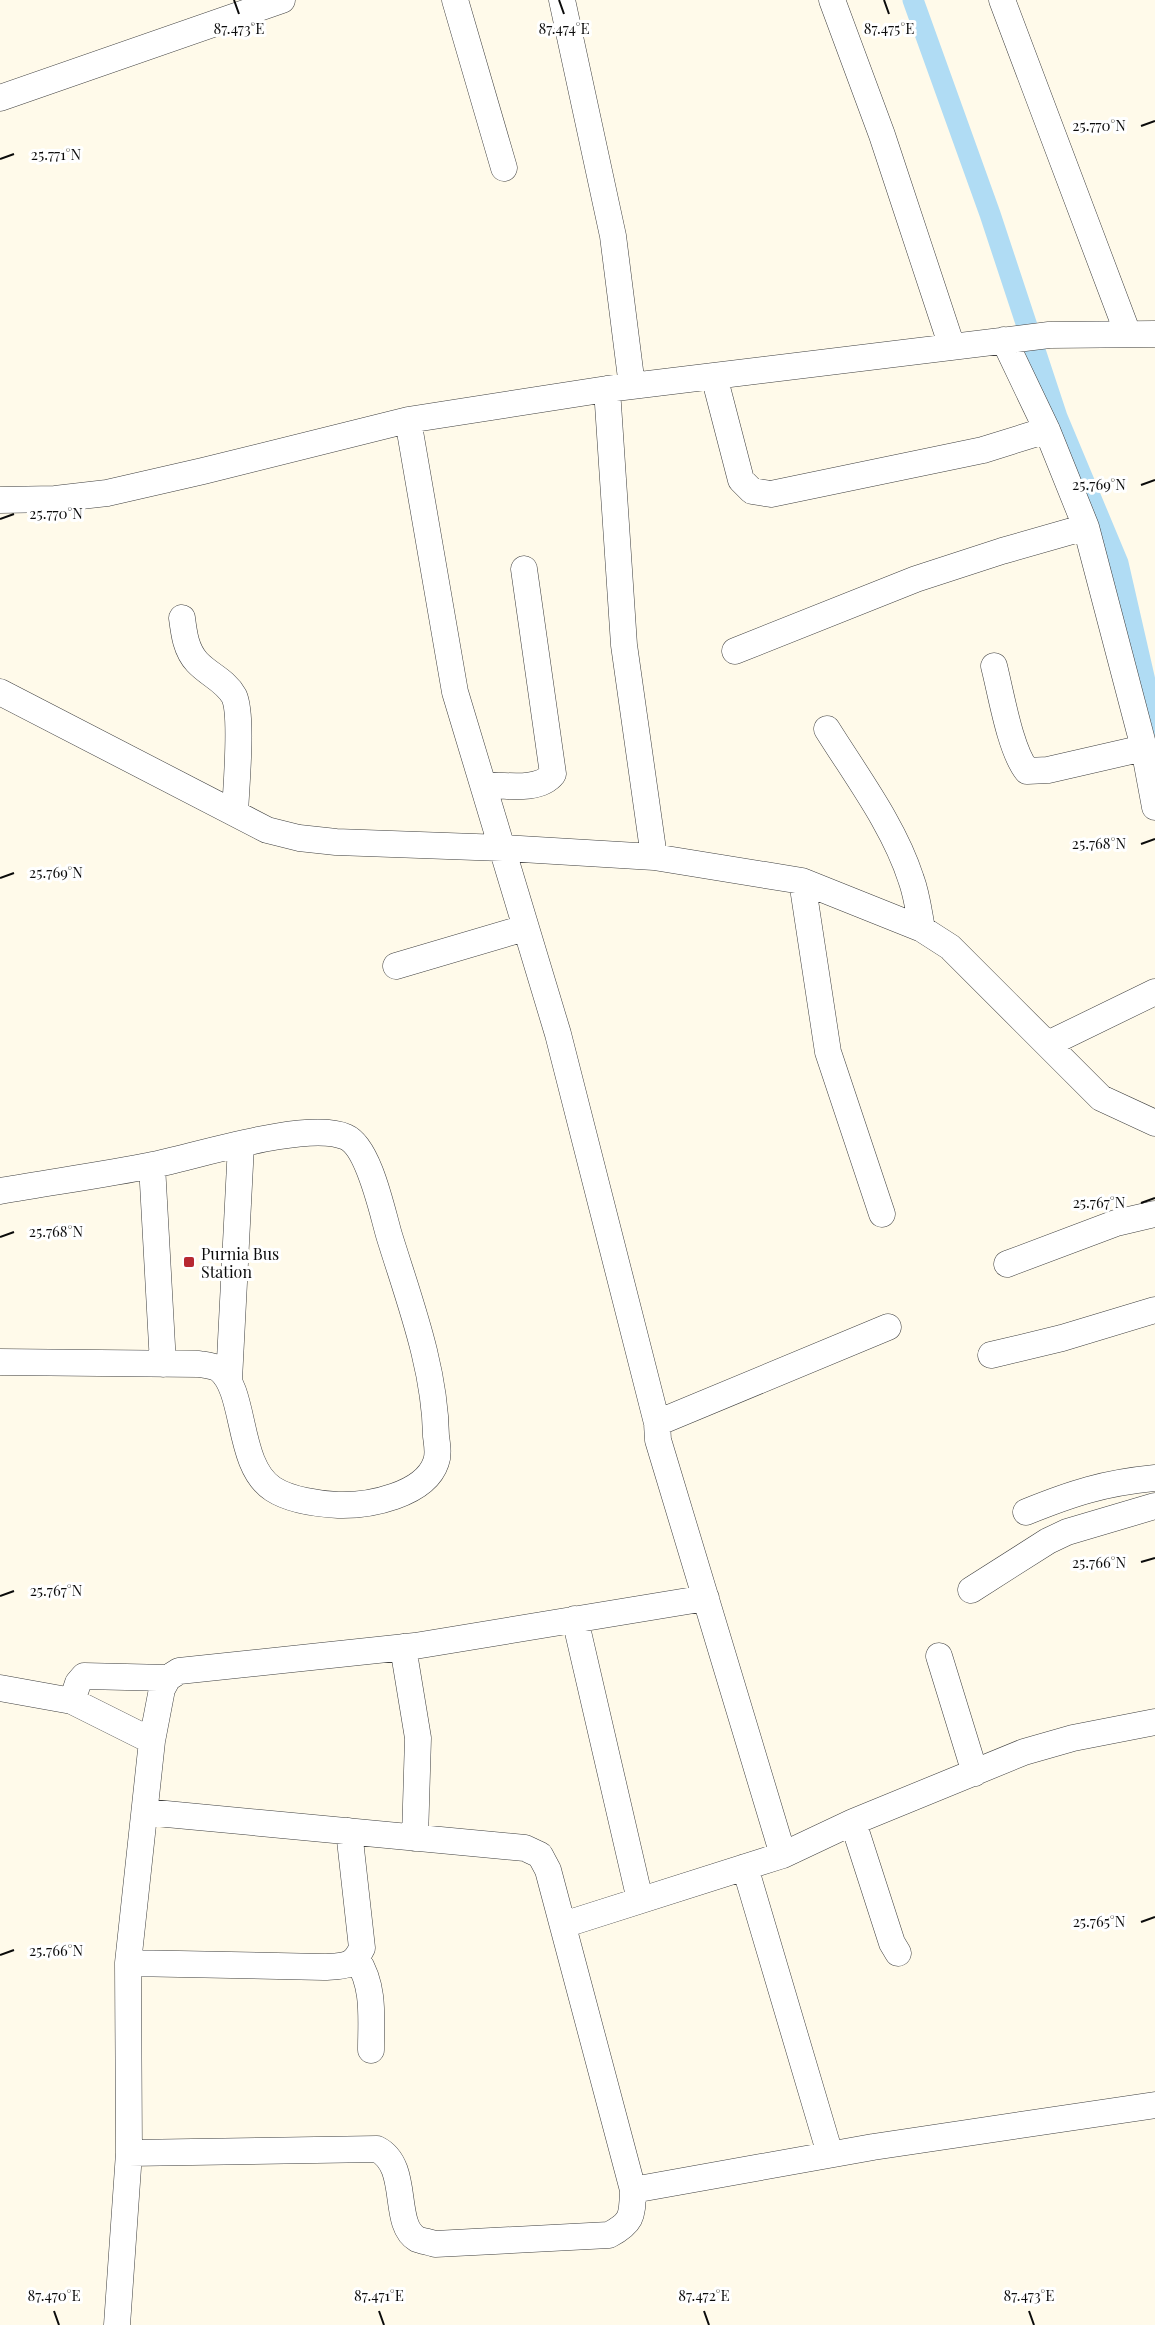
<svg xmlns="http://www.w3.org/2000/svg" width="1155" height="2325" font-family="'Playfair Display',serif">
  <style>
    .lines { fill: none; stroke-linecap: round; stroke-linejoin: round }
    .canal { stroke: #b0dcf4; stroke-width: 21 }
    .minor-casing { stroke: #3e3e3e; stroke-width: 27 }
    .minor { stroke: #fff; stroke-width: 26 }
    .ticks { fill: none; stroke: #0b0b0b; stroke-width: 2 }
    .poi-dot { fill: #b72831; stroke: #fff; stroke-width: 2 }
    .labels { text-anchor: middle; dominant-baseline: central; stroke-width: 6; stroke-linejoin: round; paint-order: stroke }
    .poi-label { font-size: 16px; fill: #0b0b0b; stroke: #fff; text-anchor: start }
    .ticks-label { font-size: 15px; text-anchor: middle; fill: #0b0b0b; stroke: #fff; stroke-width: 6; stroke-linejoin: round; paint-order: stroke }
  </style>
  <rect width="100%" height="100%" fill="#fffaea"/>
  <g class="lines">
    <path class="canal" d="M913,0L990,214L1057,417L1118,563L1155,725"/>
    <g class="minor-casing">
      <path id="minor" d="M455,0L504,168
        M562,0L613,236L632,386
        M832,0L882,135L952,347
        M1002,0L1128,334
        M0,98L282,0
        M1004,340L1047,430L1086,527L1144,748L1155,807
        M714,376L741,480L752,491L771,494L983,450L1047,430
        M607,389L624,645L654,857
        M408,420L455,692L558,1034L657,1423L658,1440L783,1855
        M0,500L55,499L107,493L203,471L408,420L607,389L1049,335L1155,334
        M182,618C184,634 186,650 197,662C209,675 225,680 234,696C243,715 236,788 235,813
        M735,651L916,579L1002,551L1086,527
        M994,666C1001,693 1010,750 1027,771L1048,770L1144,748
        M0,692L267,830L299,838L336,842L503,848L654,857L802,881L922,929L950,947L1101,1098L1155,1123
        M827,729C857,777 894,826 911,879C917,895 919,913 922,929
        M484,785C504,785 539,792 553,774L524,569
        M802,881L828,1052L882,1214
        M396,966L525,928
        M1048,1044L1155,992
        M152,1165L163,1364
        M0,1191C51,1182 103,1175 153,1165C197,1156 308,1120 346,1137C369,1147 382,1211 389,1235C409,1300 435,1367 436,1436C437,1444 439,1454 436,1462C425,1495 369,1506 338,1505C319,1504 290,1500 273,1489C236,1465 247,1391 219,1369C214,1366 205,1365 199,1364L0,1362
        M1007,1264L1116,1223L1155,1214
        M991,1355L1062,1338L1155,1310
        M229,1380L241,1145
        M657,1423L888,1327
        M1026,1512C1073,1493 1104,1483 1155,1478
        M971,1590L1048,1541L1067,1532L1155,1506
        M575,1619L640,1900
        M403,1647L418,1738L415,1838
        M939,1656L975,1773
        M0,1688L72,1701L152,1741L128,1963L129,2153L377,2149C411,2166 391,2224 417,2239C422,2241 429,2242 435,2244L609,2235C633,2222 632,2216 633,2190L548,1870L540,1855L525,1848L145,1812
        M72,1701L78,1683L84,1676L168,1678
        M152,1741L162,1689L168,1678L179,1671L415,1646L706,1598
        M853,1822L892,1943L898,1953
        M745,1867L830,2154
        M563,1925L783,1855L853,1822L1024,1752L1073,1738L1155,1722
        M357,1959C375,1987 371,2018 371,2050
        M128,1963L324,1967C343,1966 353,1968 362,1948L349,1831
        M633,2190L873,2147L1155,2105
        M117,2325L129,2153"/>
    </g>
    <use href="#minor" class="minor"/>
  </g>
  <path class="ticks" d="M234,0L239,14M559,0L564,14M884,0L889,14M1141,126L1155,121M0,159L14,154M1141,485L1155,480M0,519L14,514M1141,844L1155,839M0,878L14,873M1141,1203L1155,1198M0,1237L14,1232M1141,1562L1155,1558M0,1596L14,1591M1141,1922L1155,1917M0,1955L14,1950M54,2311L59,2325M379,2311L384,2325M704,2311L709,2325M1029,2311L1034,2325"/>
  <rect class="poi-dot" x="183" y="1256" width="12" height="12" rx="3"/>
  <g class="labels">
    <g class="poi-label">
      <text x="201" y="1253">Purnia Bus<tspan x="201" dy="18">Station</tspan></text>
    </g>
  </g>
  <g class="ticks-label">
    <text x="239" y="34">87.473°E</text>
    <text x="564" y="34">87.474°E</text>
    <text x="889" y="34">87.475°E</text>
    <text x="1099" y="131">25.770°N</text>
    <text x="56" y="160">25.771°N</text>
    <text x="1099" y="490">25.769°N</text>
    <text x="56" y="519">25.770°N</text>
    <text x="1099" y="849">25.768°N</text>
    <text x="56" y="878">25.769°N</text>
    <text x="1099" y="1208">25.767°N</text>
    <text x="56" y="1237">25.768°N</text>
    <text x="1099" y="1568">25.766°N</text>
    <text x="56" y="1596">25.767°N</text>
    <text x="1099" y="1927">25.765°N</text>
    <text x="56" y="1956">25.766°N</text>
    <text x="54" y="2301">87.470°E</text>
    <text x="379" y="2301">87.471°E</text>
    <text x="704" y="2301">87.472°E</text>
    <text x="1029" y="2301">87.473°E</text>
  </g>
</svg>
